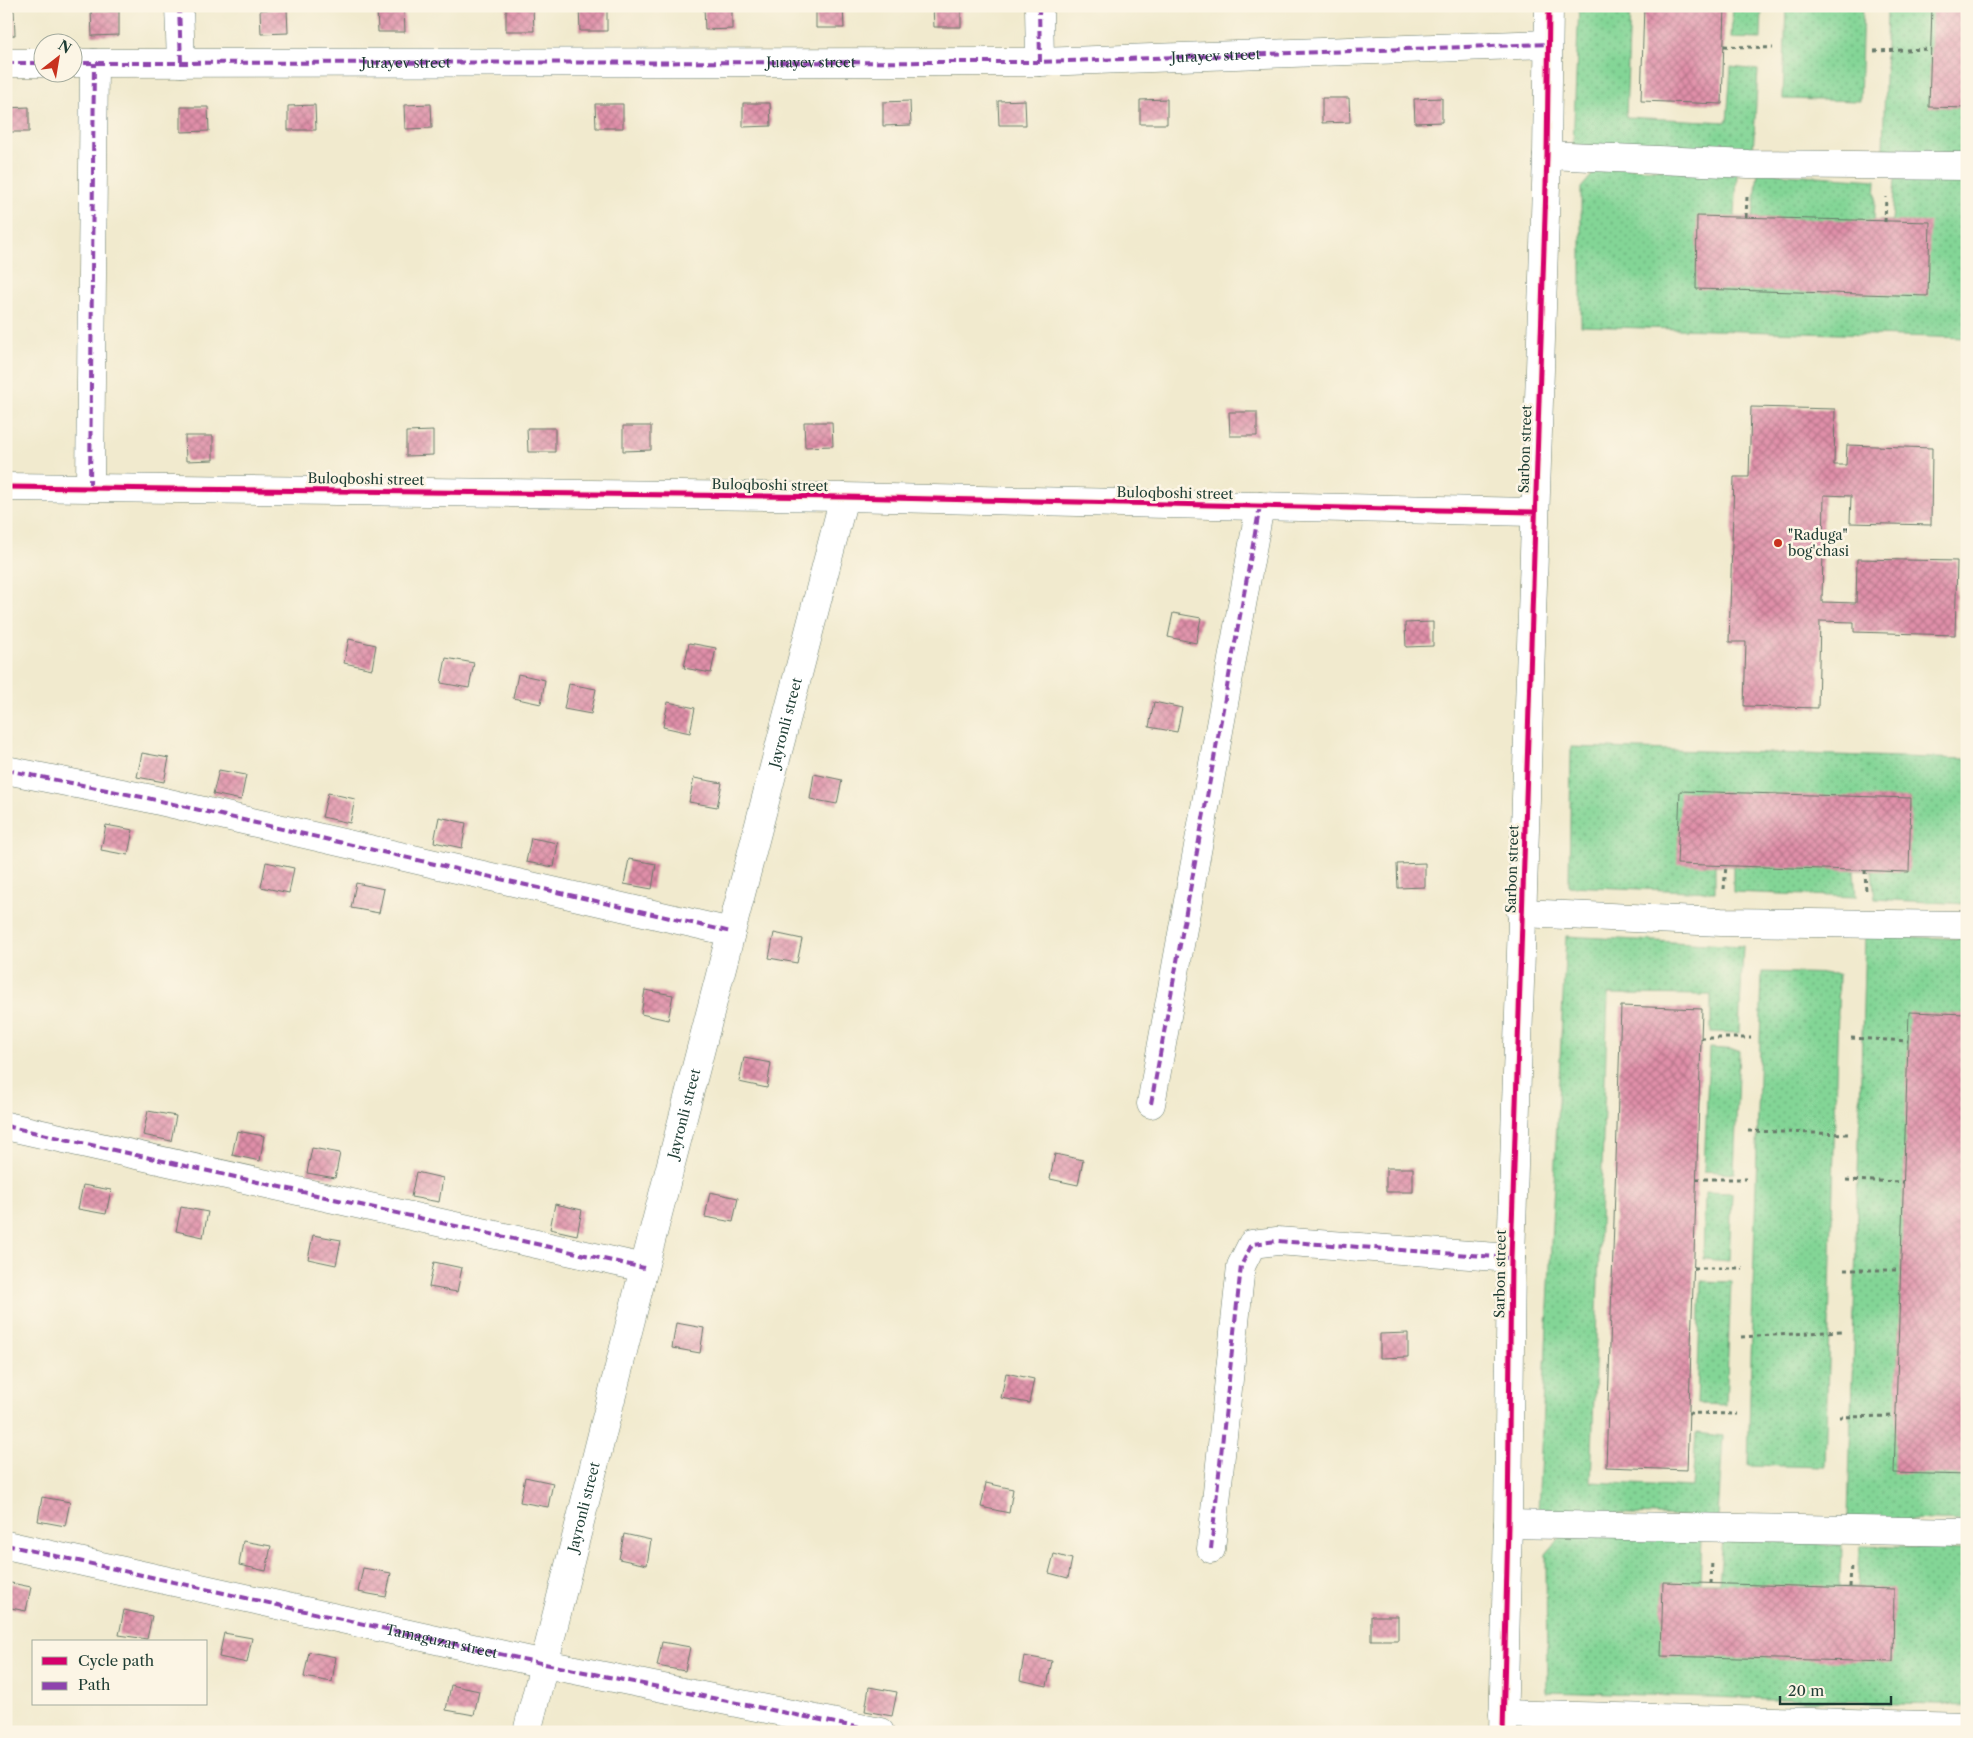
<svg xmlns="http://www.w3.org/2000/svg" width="1973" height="1738" font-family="'Libre Caslon Text',serif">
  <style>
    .grass { fill: url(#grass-dots); stroke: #518965 }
    .building { fill: url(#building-cross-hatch) }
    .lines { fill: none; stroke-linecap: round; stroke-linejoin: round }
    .minor-casing { stroke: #687a6a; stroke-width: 29 }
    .path { stroke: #687a6a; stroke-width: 3; stroke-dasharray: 4 4; stroke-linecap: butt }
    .minor { stroke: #fff; stroke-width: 28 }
    .quiet { stroke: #8e44ad; stroke-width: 4; stroke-dasharray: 8 4; stroke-linecap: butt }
    .cycleway-casing { stroke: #fcf5e5; stroke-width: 8 }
    .cycleway { stroke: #d6006c; stroke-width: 5 }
    .poi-dot { fill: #c8321e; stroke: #fcf5e5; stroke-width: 2 }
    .labels { text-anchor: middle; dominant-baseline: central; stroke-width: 5; stroke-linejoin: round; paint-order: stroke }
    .street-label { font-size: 14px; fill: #1f3d34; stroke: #fcf5e5 }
    .poi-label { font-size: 14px; fill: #1f3d34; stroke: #fcf5e5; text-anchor: start }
  </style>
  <defs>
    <pattern id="grass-dots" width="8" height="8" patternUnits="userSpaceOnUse" patternTransform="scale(1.25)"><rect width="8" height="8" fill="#83d596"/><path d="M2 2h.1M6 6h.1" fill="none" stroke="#6bae7b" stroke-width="1.8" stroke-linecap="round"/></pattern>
    <pattern id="building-cross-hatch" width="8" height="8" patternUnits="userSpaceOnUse" patternTransform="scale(1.25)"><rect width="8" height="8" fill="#e08fa9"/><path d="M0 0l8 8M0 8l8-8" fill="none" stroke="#b5768a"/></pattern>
  </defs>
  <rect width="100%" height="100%" fill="#fcf5e5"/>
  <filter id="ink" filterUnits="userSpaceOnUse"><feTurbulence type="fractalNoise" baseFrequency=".02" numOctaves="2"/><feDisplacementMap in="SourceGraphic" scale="10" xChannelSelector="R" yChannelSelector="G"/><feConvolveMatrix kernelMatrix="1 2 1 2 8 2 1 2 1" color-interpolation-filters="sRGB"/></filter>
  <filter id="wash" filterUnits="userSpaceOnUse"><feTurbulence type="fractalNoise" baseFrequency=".0096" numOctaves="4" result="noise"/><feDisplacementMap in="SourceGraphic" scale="20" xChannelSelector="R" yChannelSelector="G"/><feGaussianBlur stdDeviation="1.12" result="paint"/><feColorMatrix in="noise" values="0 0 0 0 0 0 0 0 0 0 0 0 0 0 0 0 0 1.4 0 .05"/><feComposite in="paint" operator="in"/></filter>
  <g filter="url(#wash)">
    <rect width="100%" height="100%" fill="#f1eace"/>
    <path class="grass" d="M1579,6H1630L1626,117L1727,122L1731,67L1758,70L1753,152L1573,145Z
      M1733,6H1762L1761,39L1731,38Z
      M1786,6H1863L1860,101L1783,99Z
      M1887,6H1967V154L1883,152Z
      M1599,167L1737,172L1735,217L1753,218L1758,172L1876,180L1874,221H1892L1895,179L1967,181V338L1581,326V188Z
      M1571,747L1967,759V904L1875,899L1872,871L1854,870L1856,897L1733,892V866L1715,865V892L1569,886Z
      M1865,935L1967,939V1522L1848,1518Z
      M1566,936L1743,946L1739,1033L1711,1032V995L1608,994L1591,1482L1692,1487L1696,1433L1723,1436L1718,1517L1538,1511Z
      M1762,972L1839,974L1825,1467L1748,1465Z
      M1709,1048L1739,1050L1734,1173L1704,1171Z
      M1705,1192L1732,1193L1729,1261L1703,1259Z
      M1701,1281L1731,1282L1726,1405L1697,1404Z
      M1564,1533L1702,1538L1700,1583H1719L1723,1538L1841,1546L1840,1587H1858L1860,1546L1967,1549V1705L1547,1692L1546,1554Z"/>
    <g id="blocks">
      <path class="building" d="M607,6V31H580L579,7Z
        M704,6H732V29L705,30Z
        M816,6H843L844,28H816Z
        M933,6H961V27H934Z
        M1644,6H1725L1722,104L1641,101Z
        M1932,6H1967V108L1929,107Z
        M506,7H533L534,31H506Z
        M377,8H404L405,32H378Z
        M287,9L288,33L261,34L260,10Z
        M6,11H14L15,35L6,36Z
        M91,11H119V35L92,36Z
        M1322,98H1349L1350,122L1322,123Z
        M1442,98V122L1415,123L1414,99Z
        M1167,99V124H1140V100Z
        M1025,100L1026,125H999L998,101Z
        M910,101L911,125L883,126V102Z
        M743,103H770L771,126L743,127Z
        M431,104L432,128L405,129L404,105Z
        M595,104H623V128H596Z
        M315,105L316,130H288V106Z
        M29,107V132H6V108Z
        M181,107H208L209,131L181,132Z
        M1697,216L1930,222L1928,296L1696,289Z
        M1751,407L1835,409L1834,465H1846L1847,445L1932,448L1931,525L1850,523L1851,496L1824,495L1822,602L1856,603L1857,559L1957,561L1955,635L1854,632V622L1820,621L1818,708L1744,706L1746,642H1729L1734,477H1749Z
        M1229,412H1257V436H1230Z
        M804,422H832L833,446L805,447Z
        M623,426H651V450L623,451Z
        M527,428H555V452H528Z
        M433,431V455L406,456V432Z
        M185,436H213V460L186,461Z
        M1173,613L1201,618L1196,643L1168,637Z
        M1433,622V646L1406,647L1405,623Z
        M349,639L376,645L372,669L344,663Z
        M689,643L716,648L711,673L684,668Z
        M446,658L474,663L469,688L441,683Z
        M518,674L545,680L541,704L513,698Z
        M569,684L596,689L591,714L564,709Z
        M668,702L695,708L690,733L663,727Z
        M1154,702L1182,708L1177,732L1149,727Z
        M142,753L169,758L164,782L137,777Z
        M219,770L246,775L241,800L213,794Z
        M814,774L842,780L837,804L810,799Z
        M694,778L722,783L717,807L689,802Z
        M1680,791L1911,798L1909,872L1677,864Z
        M328,793L355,799L350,823L322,817Z
        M439,817L466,823L462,848L434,842Z
        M106,825L133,830L128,855L101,850Z
        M531,838L558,843L554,867L526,862Z
        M629,859L656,864L652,889L624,884Z
        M266,862L294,868L289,893L261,887Z
        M1425,863V887L1398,888L1397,864Z
        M356,883L384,889L379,913L351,908Z
        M774,933L802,939L797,963L769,958Z
        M645,990L673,995L668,1020L641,1014Z
        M1621,1006L1702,1009L1687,1470L1606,1467Z
        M1909,1012L1967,1014V1475L1894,1473Z
        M744,1058L771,1063L767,1088L739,1082Z
        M148,1111L176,1116L171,1141L143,1135Z
        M237,1131L264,1136L260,1161L232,1155Z
        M312,1148L340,1153L335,1178L307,1173Z
        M1055,1154L1083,1160L1078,1185L1050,1179Z
        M1386,1168H1413V1192H1386Z
        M416,1172L443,1178L439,1202L411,1197Z
        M83,1185L111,1190L106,1214L78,1209Z
        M710,1192L738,1198L733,1222L705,1217Z
        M555,1204L582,1210L577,1235L550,1229Z
        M181,1207L208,1212L203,1237L176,1231Z
        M313,1235L341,1240L336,1265L308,1259Z
        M434,1262L462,1268L457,1292L429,1287Z
        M676,1323L704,1328L700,1353L672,1348Z
        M1408,1333V1357L1380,1358V1334Z
        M1006,1373L1034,1379L1029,1403L1001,1398Z
        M525,1477L553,1483L548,1507L520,1502Z
        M986,1483L1013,1489L1009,1513L981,1507Z
        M42,1497L70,1502L65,1526L38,1521Z
        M624,1534L651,1540L647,1565L619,1559Z
        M243,1541L271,1546L266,1571L239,1565Z
        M1054,1554L1072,1559L1068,1578L1049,1573Z
        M363,1568L391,1573L386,1597L358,1592Z
        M6,1582L31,1587L26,1611L6,1607Z
        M1663,1582L1894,1589L1893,1662L1661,1656Z
        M124,1610L152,1616L147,1639L119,1635Z
        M1371,1616H1398V1640H1371Z
        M224,1633L252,1638L247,1663L219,1657Z
        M662,1642L690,1647L685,1671L657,1666Z
        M309,1652L336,1657L332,1682L304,1677Z
        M1024,1656L1052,1661L1047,1686L1020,1680Z
        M451,1685L479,1691L474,1715L446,1710Z
        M869,1687L897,1692L892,1716L865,1711Z"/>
    </g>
  </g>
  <g filter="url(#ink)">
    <use href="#blocks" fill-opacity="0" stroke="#687a6a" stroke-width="1"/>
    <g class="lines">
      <g class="minor-casing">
        <g id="minor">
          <path d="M179,6L181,63"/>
          <path d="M1039,6L1040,62"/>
          <path d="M6,63H42"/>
          <path d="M72,63L1040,62L1548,44"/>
          <path d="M1547,155L1748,164L1967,166"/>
          <path d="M6,487L844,497L1534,512"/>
          <path d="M90,487L94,63"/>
          <path d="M6,770L147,798L731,932"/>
          <path d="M1521,913L1721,922L1967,925"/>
          <path d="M1151,1104L1260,506"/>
          <path d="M6,1126L644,1268"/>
          <path d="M1508,1524L1967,1532"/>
          <path d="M6,1545L545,1664L880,1732"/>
          <path d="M1211,1549L1241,1266L1252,1244L1277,1241L1511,1258"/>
          <path d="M1503,1714L1967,1726"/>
          <path id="s1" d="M527,1732L644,1268L844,497"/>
          <path d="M1503,1732L1508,1524L1511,1258L1547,155L1549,6"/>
        </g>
      </g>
      <path class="path" d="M1724,46L1773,48
        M1874,51L1931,49
        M1746,217L1747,197
        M1885,222L1886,197
        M1865,870L1866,892
        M1724,889L1726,865
        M1701,1038H1751
        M1851,1038L1908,1041
        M1748,1131L1848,1134
        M1696,1179H1746
        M1846,1180L1903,1182
        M1694,1268H1743
        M1844,1270H1900
        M1741,1337L1842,1331
        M1688,1413L1738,1414
        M1839,1417L1896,1416
        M1711,1584L1712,1560
        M1850,1587L1851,1563"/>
      <use href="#minor" class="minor"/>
      <g class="quiet">
        <path d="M179,6L181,63"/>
        <path d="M1039,6L1040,62"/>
        <path d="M6,63H42"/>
        <path id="s2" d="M72,63L1040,62L1548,44"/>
        <path d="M90,487L94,63"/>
        <path d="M6,770L147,798L731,932"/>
        <path d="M1151,1104L1260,506"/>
        <path d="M6,1126L644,1268"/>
        <path id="s3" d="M6,1545L545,1664L880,1732"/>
        <path d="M1211,1549L1241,1266L1252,1244L1277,1241L1511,1258"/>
      </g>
      <g class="cycleway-casing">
        <path id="cycleway" d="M6,487L844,497L1534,512
          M1503,1732L1508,1524L1511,1258L1547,155L1549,6"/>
      </g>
      <use href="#cycleway" class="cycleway"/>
    </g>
  </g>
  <circle class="poi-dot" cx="1778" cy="543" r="5"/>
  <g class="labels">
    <g class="street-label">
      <text stroke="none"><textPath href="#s2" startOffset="1144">Jurayev street</textPath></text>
      <text stroke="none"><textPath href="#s2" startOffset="334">Jurayev street</textPath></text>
      <text stroke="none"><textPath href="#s2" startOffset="739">Jurayev street</textPath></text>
      <text transform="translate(1525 449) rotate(-88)">Sarbon street</text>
      <text transform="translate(366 479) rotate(1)">Buloqboshi street</text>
      <text transform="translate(770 485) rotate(1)">Buloqboshi street</text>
      <text transform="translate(1175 493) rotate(1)">Buloqboshi street</text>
      <text stroke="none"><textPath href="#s1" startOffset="1042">Jayronli street</textPath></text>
      <text transform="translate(1512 869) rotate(-88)">Sarbon street</text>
      <text stroke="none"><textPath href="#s1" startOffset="638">Jayronli street</textPath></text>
      <text transform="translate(1500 1274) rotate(-89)">Sarbon street</text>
      <text stroke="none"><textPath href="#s1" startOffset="232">Jayronli street</textPath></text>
      <text stroke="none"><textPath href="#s3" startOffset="446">Tamaguzar street</textPath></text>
    </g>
    <g class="poi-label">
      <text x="1788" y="535">"Raduga"<tspan x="1788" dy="16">bog'chasi</tspan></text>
    </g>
  </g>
  <rect width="1973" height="1738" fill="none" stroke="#fcf5e5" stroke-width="25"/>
  <rect x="32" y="1640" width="175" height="65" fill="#fcf5e5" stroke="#a4ab9e"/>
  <rect x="42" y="1657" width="25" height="8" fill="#d6006c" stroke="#a4ab9e"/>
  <text x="78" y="1666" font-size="15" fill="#1f3d34">Cycle path</text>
  <rect x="42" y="1682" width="25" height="8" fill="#8e44ad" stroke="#a4ab9e"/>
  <text x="78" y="1690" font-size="15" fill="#1f3d34">Path</text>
  <g transform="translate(58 58) rotate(31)"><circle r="24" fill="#fcf5e5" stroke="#a4ab9e"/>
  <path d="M0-4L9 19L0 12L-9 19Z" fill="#c8321e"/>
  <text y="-8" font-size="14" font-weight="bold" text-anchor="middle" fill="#1f3d34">N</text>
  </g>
  <path d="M1780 1696v8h111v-8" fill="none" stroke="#1f3d34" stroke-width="2.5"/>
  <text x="1788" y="1696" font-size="15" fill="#1f3d34" stroke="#fcf5e5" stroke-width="4" paint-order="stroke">20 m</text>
</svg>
